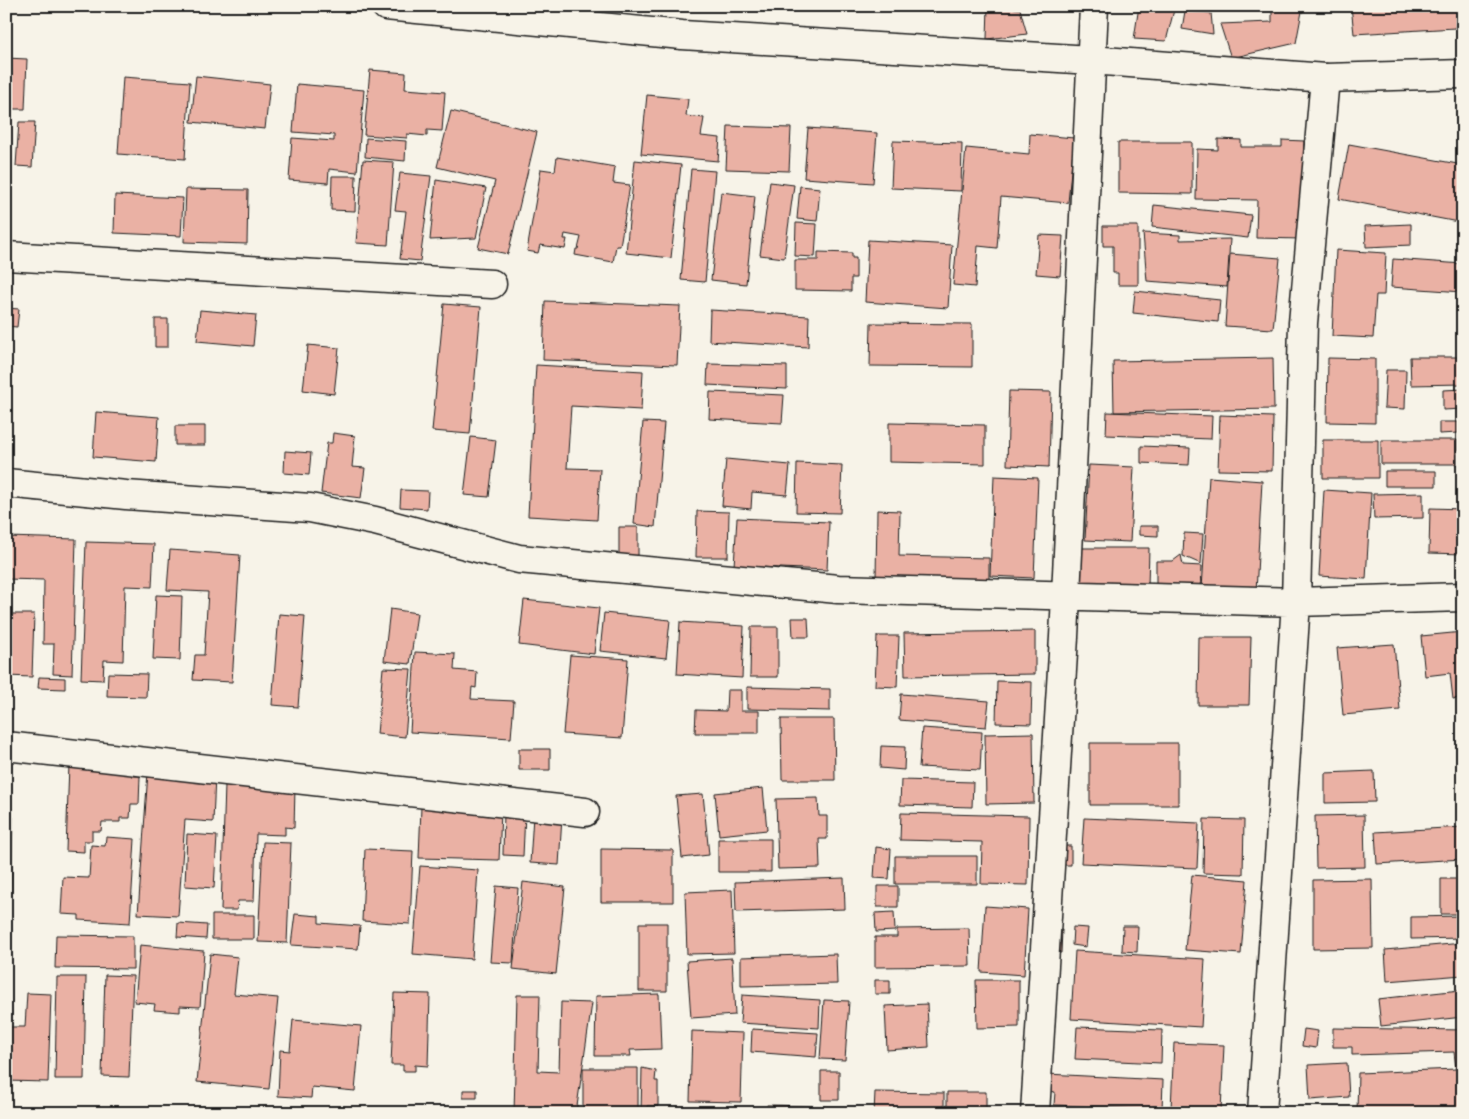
<svg xmlns="http://www.w3.org/2000/svg" width="1469" height="1119" font-family="Delius,sans-serif">
  <style>
    .building { fill: #eab1a4; stroke: #1c1c1c }
    .lines { fill: none; stroke-linecap: round; stroke-linejoin: round }
    .minor-casing { stroke: #1c1c1c; stroke-width: 31 }
    .tertiary-casing { stroke: #1c1c1c; stroke-width: 31 }
    .minor { stroke: #f7f3e8; stroke-width: 28 }
    .tertiary { stroke: #f7f3e8; stroke-width: 28 }
  </style>
  <rect width="100%" height="100%" fill="#f7f3e8"/>
  <filter id="ink" filterUnits="userSpaceOnUse"><feTurbulence type="fractalNoise" baseFrequency=".02" numOctaves="2"/><feDisplacementMap in="SourceGraphic" scale="10" xChannelSelector="R" yChannelSelector="G"/><feConvolveMatrix kernelMatrix="1 2 1 2 8 2 1 2 1" color-interpolation-filters="sRGB"/></filter>
  <g filter="url(#ink)">
    <path class="building" d="M988,6L1020,9L1027,34L987,39Z
      M1139,6H1175L1166,41L1134,39Z
      M1272,6H1303L1296,43L1231,58L1220,24L1272,22Z
      M1351,6H1460L1455,28L1354,34Z
      M1185,11L1211,13L1213,34L1182,29Z
      M6,58L27,59L25,109H6Z
      M370,70L406,73L405,89L445,92L442,131L427,130V136L407,134V138L364,135Z
      M196,76L270,84L265,129L191,122Z
      M123,77L190,82L185,159L118,154Z
      M297,84L364,90L357,172L329,169L328,183L289,180L292,138L334,141V135L293,132Z
      M647,95L688,99L686,116L704,118L701,136L720,138L718,161L641,154Z
      M451,111L537,132L508,254L478,248L495,181L437,167Z
      M19,122H35L32,167L16,166Z
      M728,126L791,128L789,171L726,169Z
      M808,128L877,133L873,183L804,178Z
      M1030,134L1074,138L1068,203L1001,197L997,248L978,246L975,287L953,285L966,148L1029,154Z
      M366,138L406,141L405,161L365,157Z
      M1218,139L1241,140V147H1282V140L1304,141L1301,239L1256,238L1257,200L1196,199L1197,149L1218,150Z
      M893,141L962,143L961,191L891,188Z
      M1118,142H1192V194L1118,193Z
      M1349,144L1463,165V223L1339,199Z
      M557,157L615,167L613,183L630,185L620,246H616L613,262L575,255L576,249H578L581,237L565,234L564,239H567L565,249L540,245L538,253L527,251L541,169L555,171Z
      M363,160L394,162L388,245L356,243Z
      M635,160L681,165L671,258L626,253Z
      M691,169L715,171L705,282L681,280Z
      M400,173L431,176L420,261L400,259L406,211L395,210Z
      M332,176H356L355,211L331,210Z
      M436,180L486,188L476,238L430,240Z
      M770,182L794,185L784,258L760,255Z
      M800,186L820,188L817,221L797,219Z
      M186,189L248,190L247,244L184,242Z
      M721,192L755,196L746,284L711,280Z
      M115,195L183,198L181,236L114,233Z
      M1154,205L1251,215L1248,238L1152,227Z
      M796,223L817,224L815,257L795,256Z
      M1411,224V245L1366,247L1365,226Z
      M1103,226H1138V285H1118V273H1113V246H1103Z
      M1143,233L1180,235V240L1230,239L1227,287L1147,281Z
      M1039,235L1063,236L1060,276L1036,274Z
      M868,240L952,245L948,308L865,302Z
      M1336,250L1386,253L1384,295H1376L1373,338L1332,336Z
      M818,252L852,253V258H856V278H851V291L795,290V260H818Z
      M1230,254L1280,258L1273,329L1225,326Z
      M1393,259L1463,264V292L1391,287Z
      M1135,291L1220,300L1218,322L1133,313Z
      M545,301L680,306L677,365L543,360Z
      M444,304L481,307L470,434L432,431Z
      M6,308L19,309L17,327L6,326Z
      M200,310L256,315L253,346L197,341Z
      M710,310L809,316L808,347L709,341Z
      M155,319H168V347H155Z
      M871,323L972,324V367L870,366Z
      M308,345L339,348L334,394L303,390Z
      M1410,357H1463V384L1411,385Z
      M1273,358L1274,409L1114,412L1113,361Z
      M1328,358L1375,359V423L1327,422Z
      M708,364L787,366V389L707,385Z
      M536,365L643,371L641,410L571,406L567,468L600,469L597,520L528,516Z
      M1386,370H1406L1405,409L1384,408Z
      M1463,389V409L1443,410V390Z
      M1009,391L1051,392L1049,467L1007,465Z
      M710,392L784,395L782,423L709,419Z
      M96,412L159,417L156,462L93,457Z
      M1107,412L1212,416L1211,439L1106,435Z
      M1220,415L1273,417L1272,471L1218,470Z
      M643,422L664,423L655,527L634,524Z
      M1439,422H1458V433L1439,434Z
      M889,423L985,425V464L889,462Z
      M175,426H205V445H175Z
      M333,433L355,436L352,467L365,468L361,498L321,493L327,443H332Z
      M471,437L496,440L489,497L464,495Z
      M1323,440H1378V478H1323Z
      M1381,440H1457V464H1381Z
      M1141,446L1190,448L1189,465L1141,463Z
      M285,451L311,453L309,475L284,473Z
      M726,459L790,465L787,495L752,492L751,509L722,506Z
      M797,463L842,465L840,513L796,512Z
      M1089,465L1134,467L1130,542L1085,540Z
      M1385,471H1436V486H1385Z
      M994,476L1038,478L1034,578L990,576Z
      M1209,477L1262,481L1256,592L1202,589Z
      M401,490L428,491L427,509L400,507Z
      M1324,490L1371,493L1366,579L1319,576Z
      M1423,493V518L1374,519L1373,494Z
      M1430,508L1463,509V554L1429,553Z
      M877,510L900,511L899,556L989,558V582L876,579Z
      M697,511L729,512L728,557H696Z
      M737,518L829,522L827,570L734,566Z
      M1139,526H1158V536L1139,535Z
      M619,527H638V557H619Z
      M1184,533L1203,534L1201,564L1183,556Z
      M6,537L76,539L72,675L53,674L54,644H43L44,580L6,579Z
      M86,542L154,544L152,587L125,586L123,661L104,660L103,680L81,679Z
      M1078,548H1149L1148,586H1078Z
      M170,550L240,555L232,682L193,680L195,655H204L208,592L167,590Z
      M1181,555L1183,565L1202,566L1201,589L1156,588V561H1173Z
      M156,595L182,596L180,660L153,659Z
      M524,600L599,608L594,654L519,645Z
      M390,609L417,613L410,664L384,661Z
      M604,613L670,620L666,658L600,651Z
      M6,614H34L32,677L6,676Z
      M279,614L305,616L298,707L272,705Z
      M792,618H808L809,637H793Z
      M680,622L744,626L742,678L677,674Z
      M751,627H778V677H750Z
      M1035,631V674L905,676L904,633Z
      M1463,632V697L1453,699L1450,673L1425,676L1421,636Z
      M877,636H899L897,687L875,686Z
      M1199,637H1251L1249,705H1198Z
      M1394,644L1400,710L1343,715L1337,648Z
      M415,652L455,654L454,670L477,672L476,688L472,687L471,699L514,701L511,738L410,732Z
      M570,655L628,659L622,738L563,734Z
      M383,668L411,669L405,737L377,734Z
      M108,673L147,674L146,697L107,696Z
      M39,677L65,678V689L38,688Z
      M997,681L1032,682L1031,724L996,723Z
      M747,687L830,689V711L747,709Z
      M727,690H741V711H759V733H695L696,710L726,711Z
      M901,694L989,701L986,727L899,720Z
      M781,719H834L835,780H782Z
      M922,728L982,732L980,770L919,767Z
      M1033,733L1034,803L986,804L985,734Z
      M1090,743H1178V805H1090Z
      M881,746L905,747L904,770L880,768Z
      M519,749H550V770H519Z
      M69,764L133,766L132,776H140L139,804H131L130,818H120V822H102L101,831H92V841H84V852L66,851Z
      M1374,771L1375,802L1325,803V773Z
      M148,772L215,776L213,822L185,820L178,916L138,914Z
      M901,780L973,782L972,807L900,805Z
      M225,785L295,788L294,828L285,827V835L256,834L254,901H238L237,910H221Z
      M763,788L767,830L719,835L715,793Z
      M703,794L709,855L682,858L676,796Z
      M818,798L819,816H827V839H819L820,868L778,869L776,799Z
      M421,807L501,810L499,860L419,858Z
      M504,812L525,813L523,856L503,855Z
      M901,813L1029,816L1028,885L981,884L982,842L900,840Z
      M1364,815L1365,867L1316,868L1315,816Z
      M533,816L562,817L559,865L530,863Z
      M6,817H13L11,897H6Z
      M1084,818L1199,823L1197,868L1081,863Z
      M1204,819L1244,820L1243,874L1203,873Z
      M1463,827V859L1377,864L1375,832Z
      M187,834L217,836L214,888L185,886Z
      M106,837L135,839L130,923L79,920V915L61,914L63,877L89,878L91,845L105,846Z
      M718,839H771V872H718Z
      M263,842L291,843L287,943L258,942Z
      M1058,846H1071V865H1058Z
      M876,847L891,849L889,879L874,878Z
      M365,849L413,851L410,924L362,921Z
      M601,849L673,850V902H601Z
      M895,856H977V884H895Z
      M420,866L478,870L472,959L413,954Z
      M1192,875L1247,880L1241,954L1185,950Z
      M844,878L845,909L736,912L735,882Z
      M1372,879L1373,948L1313,949V880Z
      M1441,879H1463V914H1441Z
      M523,882L565,887L556,974L513,969Z
      M496,886L518,888L513,963L490,962Z
      M877,886H898V907H877Z
      M732,890L734,953L687,954L685,892Z
      M985,906L1028,909L1024,975L981,972Z
      M894,912L895,931L876,932L875,913Z
      M295,914L319,916V923L360,926L358,949L291,945Z
      M212,915H254V939H212Z
      M1463,916V938L1411,939V917Z
      M178,923L207,925L206,939L177,937Z
      M639,923H667V991H639Z
      M1123,926H1138L1137,952L1122,951Z
      M1073,927L1088,928L1086,947L1072,945Z
      M969,928L970,966L875,967V937H897V929Z
      M1051,930H1062L1061,953L1051,952Z
      M56,935L133,936V969L55,968Z
      M1463,943V975L1387,981L1385,950Z
      M140,945L204,951L200,1007L180,1006V1012L154,1010L155,1004L135,1002Z
      M1075,951L1205,959L1201,1027L1071,1019Z
      M210,954L238,957L234,994L278,998L269,1089L197,1082Z
      M836,954L837,984L741,986V957Z
      M732,958L735,1015L691,1018L687,961Z
      M105,975L133,976L129,1077L102,1076Z
      M57,977H86L84,1079H55Z
      M875,980H890V994H875Z
      M976,980H1019V1027L977,1028Z
      M1460,990L1463,1017L1381,1026L1378,999Z
      M27,993L51,994L48,1082L6,1081V1027H25Z
      M394,993L430,994L428,1066L415,1065V1071H403V1065H391Z
      M659,994L661,1049L630,1050L631,1056H595L596,996Z
      M517,995H540L538,1071L559,1072L561,1002L592,1003L576,1113H514Z
      M742,995L820,1000L819,1028L740,1023Z
      M824,1000L849,1001L845,1060L820,1059Z
      M927,1004L929,1047L887,1050L885,1006Z
      M293,1020L361,1026L355,1091L312,1087L311,1098L278,1096L280,1050L290,1051Z
      M1077,1027L1162,1030L1161,1063L1075,1059Z
      M1333,1028L1463,1030V1113L1357,1112L1358,1073L1456,1069L1454,1052L1352,1055V1047H1333Z
      M752,1029L818,1033L816,1057L751,1052Z
      M1304,1029L1318,1031L1316,1048L1302,1046Z
      M692,1031L743,1033L741,1102L690,1101Z
      M1174,1043L1224,1045L1221,1111L1171,1109Z
      M1347,1063L1349,1097L1310,1100L1308,1065Z
      M583,1068H638V1112H583Z
      M642,1068L656,1071L655,1081H658V1106H647V1113H641Z
      M821,1071H839V1100H821Z
      M1047,1074L1163,1080L1162,1110L1054,1105L1055,1092L1046,1091Z
      M463,1090H477V1098H463Z
      M875,1092L944,1093V1113H874Z
      M947,1092H986V1113H947Z
      M767,1105L847,1107V1113H767Z
      M1070,1110L1113,1113H1070Z
      M1292,1112H1351L1293,1113Z"/>
    <g class="lines">
      <g class="minor-casing">
        <path id="minor" d="M6,256L492,284
          M6,483L126,495L310,508L375,521L519,559L838,589L1296,602L1463,597
          M6,746L585,812
          M1035,1113L1064,637L1094,6
          M1262,1113L1296,602L1303,323L1325,78"/>
      </g>
      <g class="tertiary-casing">
        <path id="tertiary" d="M386,6L682,35L1091,60L1325,78L1463,74"/>
      </g>
      <use href="#minor" class="minor"/>
      <use href="#tertiary" class="tertiary"/>
    </g>
  </g>
  <rect width="1469" height="1119" fill="none" stroke="#f7f3e8" stroke-width="25"/>
  <rect x="12" y="12" width="1444" height="1094" fill="none" stroke="#1c1c1c" stroke-width="2" filter="url(#ink)"/>
</svg>
